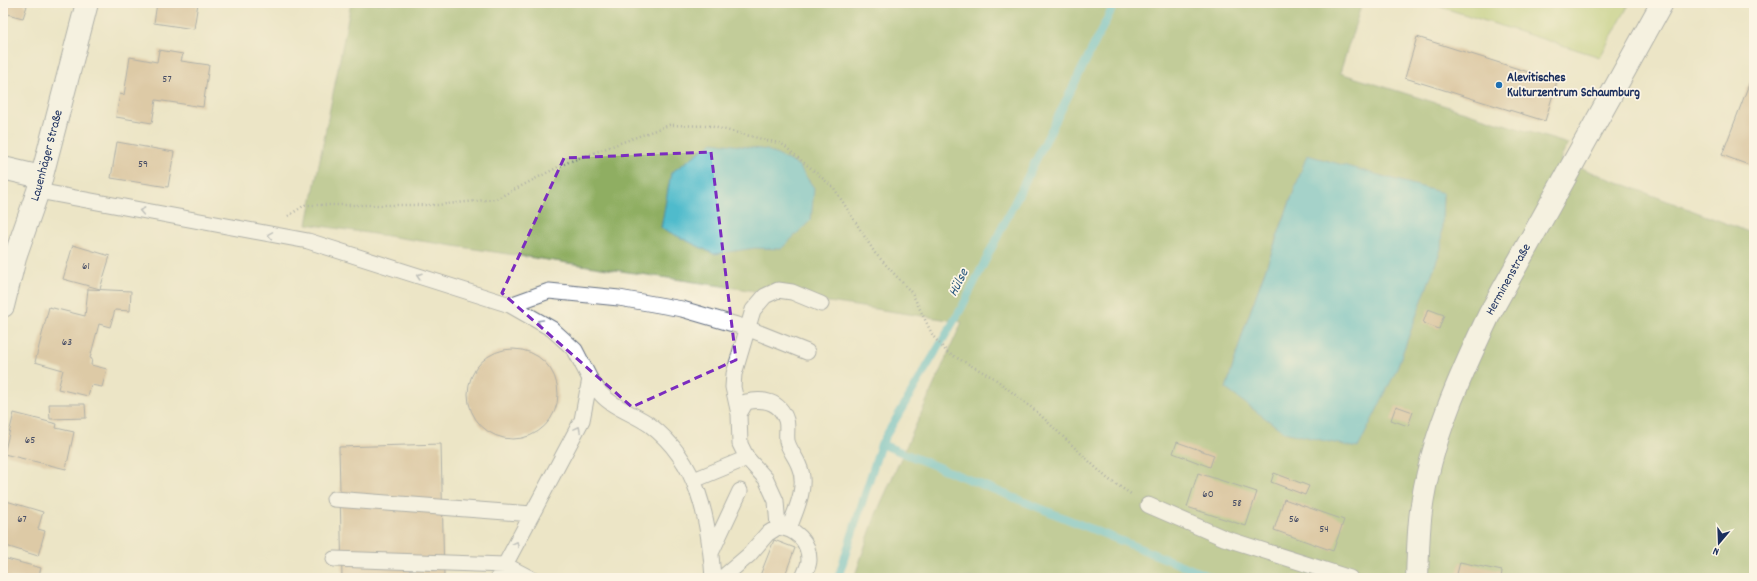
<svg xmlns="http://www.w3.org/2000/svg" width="1757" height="581" font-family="Dekko,sans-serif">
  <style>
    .green { fill: #b4ca6f; stroke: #687c66 }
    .forest { fill: #8fae62; stroke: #556e60; fill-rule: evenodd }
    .water { fill: #50bbcc; stroke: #367595 }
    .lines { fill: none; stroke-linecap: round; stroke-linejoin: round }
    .stream { stroke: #50bbcc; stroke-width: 8 }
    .building { fill: #cba87f }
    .lane-casing { stroke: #646f82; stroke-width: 17 }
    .street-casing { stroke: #646f82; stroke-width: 24 }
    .path { stroke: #646f82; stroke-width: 2.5; stroke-dasharray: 1 3; stroke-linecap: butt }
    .lane { stroke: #fff; stroke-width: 15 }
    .street { stroke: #fff; stroke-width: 22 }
    .oneway { stroke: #8d97ae }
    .marked { fill: none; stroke: #7b2cbf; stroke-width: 3; stroke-dasharray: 8 5; stroke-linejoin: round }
    .poi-dot { fill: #1f6fb2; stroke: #fcf5e5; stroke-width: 1.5 }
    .labels { text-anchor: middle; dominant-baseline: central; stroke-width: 3.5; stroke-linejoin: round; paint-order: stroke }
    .number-label { font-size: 11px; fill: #474d66 }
    .poi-label { font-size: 13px; font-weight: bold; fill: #1b2f5e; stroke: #fcf5e5; text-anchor: start }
    .street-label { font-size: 13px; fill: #1b2f5e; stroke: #fcf5e5 }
    .water-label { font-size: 14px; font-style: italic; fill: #2b597f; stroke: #fcf5e5 }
  </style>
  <rect width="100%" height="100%" fill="#fcf5e5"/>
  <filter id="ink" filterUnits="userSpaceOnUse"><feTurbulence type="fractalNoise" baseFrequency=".025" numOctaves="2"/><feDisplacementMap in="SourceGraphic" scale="8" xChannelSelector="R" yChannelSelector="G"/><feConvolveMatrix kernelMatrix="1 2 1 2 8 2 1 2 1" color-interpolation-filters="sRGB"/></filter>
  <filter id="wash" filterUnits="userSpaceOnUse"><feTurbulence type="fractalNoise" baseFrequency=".012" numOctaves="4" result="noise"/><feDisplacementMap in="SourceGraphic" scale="16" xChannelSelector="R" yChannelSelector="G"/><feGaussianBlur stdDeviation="0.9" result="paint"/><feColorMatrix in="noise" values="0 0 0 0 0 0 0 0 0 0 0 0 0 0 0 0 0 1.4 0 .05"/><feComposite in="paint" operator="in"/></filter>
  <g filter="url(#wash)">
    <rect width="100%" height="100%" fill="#ece5c6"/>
    <path class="green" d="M1428,3H1630L1600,57Z"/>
    <path class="forest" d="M351,3H1362L1340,73L1568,144L1560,160L1754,234V578H854L876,514L962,322L307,224ZM1443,193L1441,249L1395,373L1226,389L1245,326L1291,198Z"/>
    <path class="water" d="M713,142L767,150L798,165L814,188L811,220L781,249L755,248L714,254L661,228L671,173Z
      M1307,155L1443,193L1441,249L1395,373L1358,448L1284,432L1226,389L1245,326Z"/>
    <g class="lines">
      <path class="stream" d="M881,444L1213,578
        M838,578L881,444L961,309L1115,3"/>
    </g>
    <g id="blocks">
      <path class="building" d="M3,3H25V5L27,6L23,18L3,13Z
        M157,3H198L194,29L154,23Z
        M1417,37L1557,81L1545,121L1405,78Z
        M159,50L183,54L181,61L209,65L203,107L156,100L152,123L116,117L120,94L124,95L130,57L157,62Z
        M1754,71V167L1722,155Z
        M117,142L174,152L168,187L111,178Z
        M73,245L110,256L100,289L63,279Z
        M88,289L131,291L130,311L115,310L110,327L99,324L90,358L92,359L91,365L107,369L102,387L91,385L88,396L58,389L63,370L35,362L49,307L85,316Z
        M1428,309L1444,315L1439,329L1423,323Z
        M468 394a45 45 0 1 1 90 0a45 45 0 1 1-90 0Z
        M49,404H85L86,418L50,419Z
        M1396,406L1413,412L1408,426L1391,420Z
        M14,413L57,424L56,428L74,432L66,469L4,454Z
        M1177,442L1214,455L1210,467L1173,453Z
        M441,444L444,578H342L339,447Z
        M1198,473L1257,492L1246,526L1187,507Z
        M1274,473L1309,486L1305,495L1271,482Z
        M1284,499L1344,520L1333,551L1274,530Z
        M3,500L43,512L38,529L45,531L38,556L3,545Z
        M774,540L795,548L784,578H759Z
        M3,558L41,568L38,578H3Z
        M1460,562L1502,571L1501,578H1456Z"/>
    </g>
  </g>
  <g filter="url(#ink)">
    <use href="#blocks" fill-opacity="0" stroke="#646f82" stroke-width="1"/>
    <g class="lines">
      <g class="lane-casing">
        <path id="lane" d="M38,191L308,241L510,305L552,329L575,350L590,379L582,420L498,578
          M510,305L549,291L619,298L682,309L747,328L807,352
          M590,379C594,384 597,390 601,394C613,408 635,414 650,425C699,462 709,520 713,578
          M739,414L733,387L734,374L753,310L765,296L778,290L792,292L821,304
          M694,480L747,458
          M334,499L532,514
          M1148,505L1224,538L1350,578
          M778,527L776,501L766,479L747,458L740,444L739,414L746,402C763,398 780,401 786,420C788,426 786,434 787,441C789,450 796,457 799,466C808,485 796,510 789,528
          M711,553L740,491
          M334,559L505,565L530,578
          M722,578L749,555L767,534L778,527C796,529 809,541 809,560C809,566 805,572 803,578"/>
      </g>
      <g class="street-casing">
        <g id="street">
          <path d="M3,168L41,177"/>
          <path id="s1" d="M3,306L16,254L38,191L87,3"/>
          <path id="s2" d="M1417,578C1418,556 1418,533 1421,511C1430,441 1460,376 1490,313L1662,3"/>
        </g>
      </g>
      <path class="path" d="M288,216L305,205H437L496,199L566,163L669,125L710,126L782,144L834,188L875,253L912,293L933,336L948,353L994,378L1037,412L1108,479L1131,494"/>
      <use href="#lane" class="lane"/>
      <use href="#street" class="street"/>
    </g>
    <defs><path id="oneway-chevron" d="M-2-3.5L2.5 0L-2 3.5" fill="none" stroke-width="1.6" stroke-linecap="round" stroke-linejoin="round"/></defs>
    <g class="oneway">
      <use href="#oneway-chevron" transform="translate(142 211) rotate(-169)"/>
      <use href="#oneway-chevron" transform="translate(270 235) rotate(-171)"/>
      <use href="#oneway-chevron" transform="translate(419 276) rotate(-162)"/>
      <use href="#oneway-chevron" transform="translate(540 322) rotate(-150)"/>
      <use href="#oneway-chevron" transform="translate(578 429) rotate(-62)"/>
      <use href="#oneway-chevron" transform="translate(516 544) rotate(-62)"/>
    </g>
  </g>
  <path d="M0 0H1757V581H0ZM711,152L736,360L632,407L502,293L564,158Z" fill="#ece5c6" fill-opacity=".55" fill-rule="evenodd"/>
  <path class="marked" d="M711,152L736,360L632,407L502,293L564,158Z"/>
  <circle class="poi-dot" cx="1499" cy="85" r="4"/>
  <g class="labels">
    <g class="number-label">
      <text x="167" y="80">57</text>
      <text x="143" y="165">59</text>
      <text x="86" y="267">61</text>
      <text x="67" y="343">63</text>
      <text x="30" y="441">65</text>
      <text x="1208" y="495">60</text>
      <text x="1237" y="504">58</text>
      <text x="22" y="520">67</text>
      <text x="1294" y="520">56</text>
      <text x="1324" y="530">54</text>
    </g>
    <g class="poi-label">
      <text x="1507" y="78">Alevitisches<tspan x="1507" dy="15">Kulturzentrum Schaumburg</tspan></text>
    </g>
    <g class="street-label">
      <text stroke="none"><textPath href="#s1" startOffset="157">Lauenhäger Straße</textPath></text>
      <text stroke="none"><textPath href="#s2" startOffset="316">Herminenstraße</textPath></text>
    </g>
    <g class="water-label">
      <text transform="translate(959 283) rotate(-63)">Hülse</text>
    </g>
  </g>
  <rect width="1757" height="581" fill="none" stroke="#fcf5e5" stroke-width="16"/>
  <g transform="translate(1719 543) rotate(199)" stroke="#fcf5e5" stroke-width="3" paint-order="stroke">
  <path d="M0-3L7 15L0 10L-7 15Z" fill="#1b2f5e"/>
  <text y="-6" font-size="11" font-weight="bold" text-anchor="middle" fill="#1b2f5e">N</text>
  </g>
</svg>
